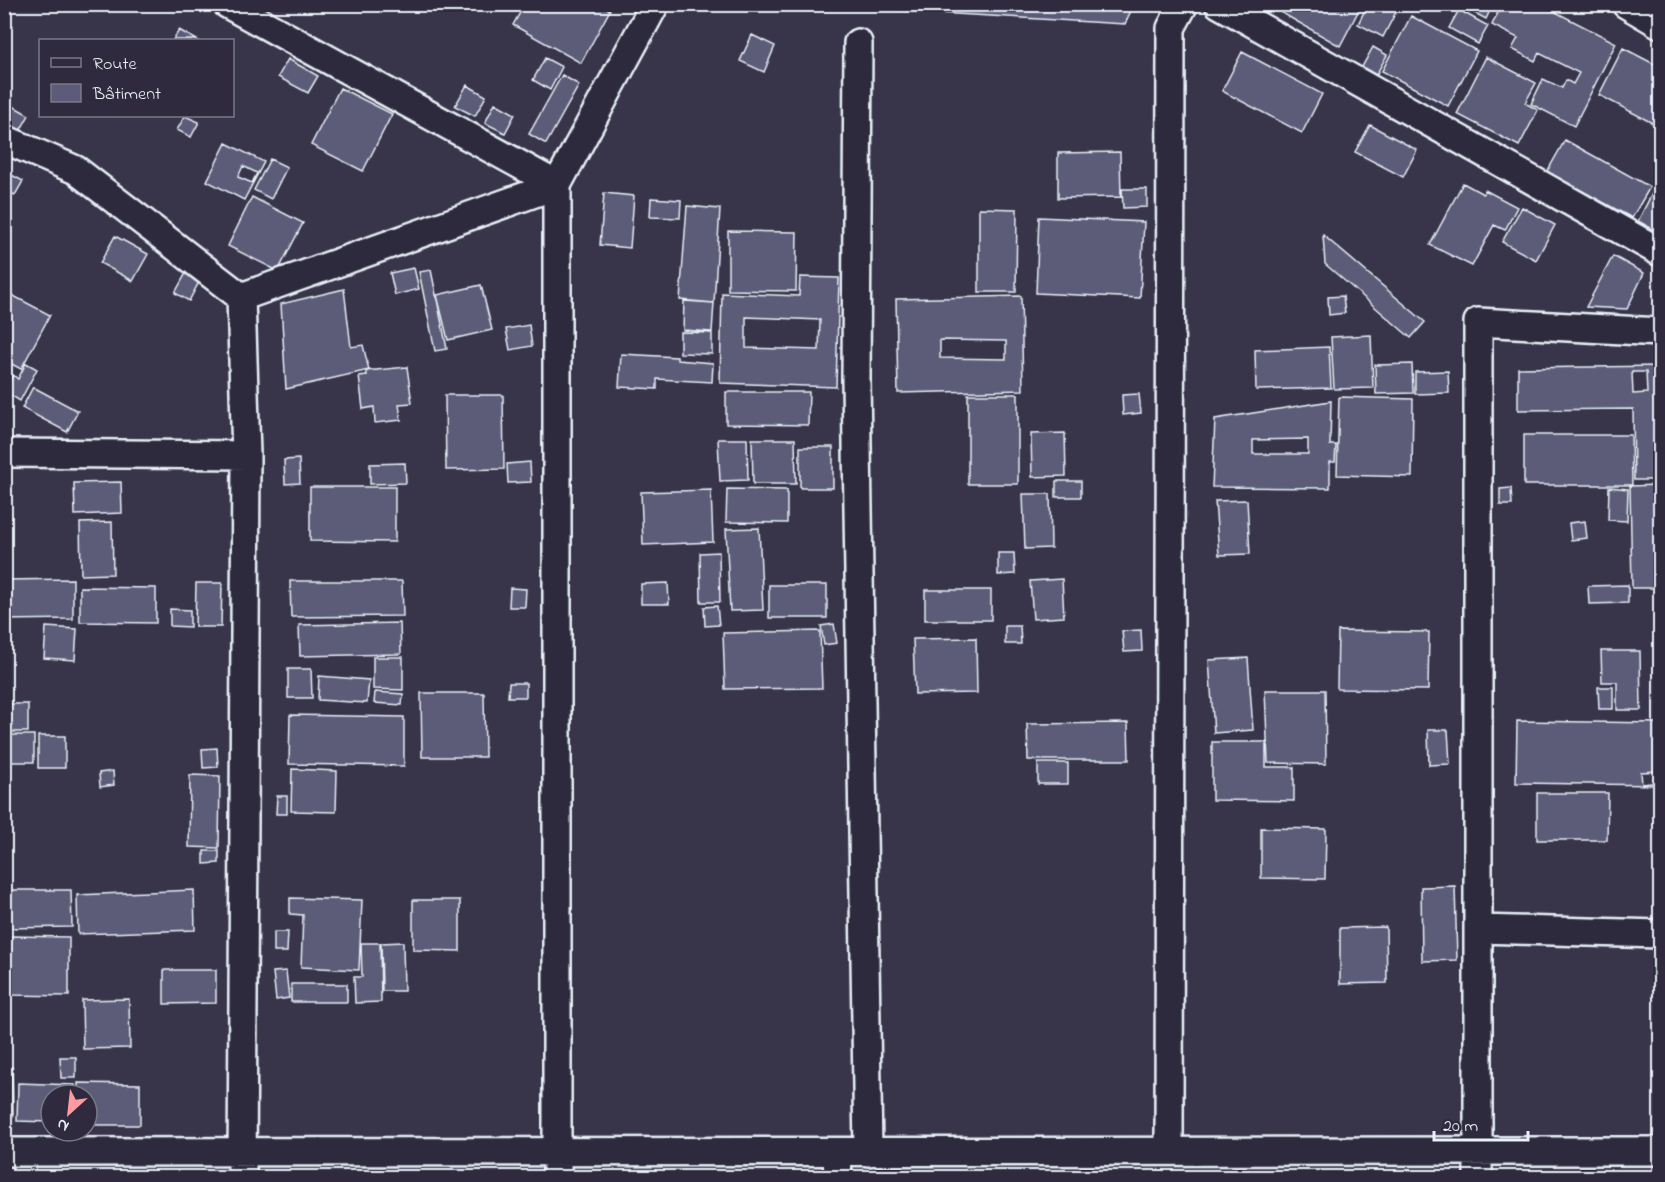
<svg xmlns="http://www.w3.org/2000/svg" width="1665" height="1182" font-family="'Indie Flower',sans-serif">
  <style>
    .building { fill: #5c5b79; stroke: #e8f1f8; stroke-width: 1.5; fill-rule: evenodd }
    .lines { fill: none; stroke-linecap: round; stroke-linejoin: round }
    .street-casing { stroke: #e8f1f8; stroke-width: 32 }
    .street { stroke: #2f2a3d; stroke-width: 27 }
  </style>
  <rect width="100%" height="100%" fill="#383449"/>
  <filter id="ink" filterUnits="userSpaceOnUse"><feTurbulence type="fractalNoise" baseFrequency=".0167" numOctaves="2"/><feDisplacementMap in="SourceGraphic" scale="12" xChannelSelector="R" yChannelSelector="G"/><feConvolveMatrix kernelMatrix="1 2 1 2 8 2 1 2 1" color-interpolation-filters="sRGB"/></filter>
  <g filter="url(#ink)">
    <path class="building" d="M525,4H600L610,10L581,63L513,25Z
      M907,4H1134L1125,24L904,11Z
      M1266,4H1362L1340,46Z
      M1368,4H1400L1383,37L1358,24Z
      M1458,4H1493L1486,19Z
      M1502,4H1540L1616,43L1574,126L1531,104L1543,79L1562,88L1566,80L1573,84L1579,73L1539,53L1535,61L1512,49L1518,38L1492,25Z
      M1459,10L1488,26L1478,44L1449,28Z
      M1411,16L1477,51L1448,106L1382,71Z
      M179,30L197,40H173Z
      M752,35L775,46L764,72L740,61Z
      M1373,47L1387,55L1376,75L1362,67Z
      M1623,48L1660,67V127L1599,95Z
      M1242,52L1322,94L1302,133L1222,91Z
      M1486,57L1536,83L1525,103L1538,110L1519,146L1457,114Z
      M545,58L562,67L550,90L533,80Z
      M288,59L318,76L308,93L278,77Z
      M562,75L579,85L546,144L529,134Z
      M467,85L486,96L475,116L455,106Z
      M340,88L392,114L363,171L311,145Z
      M4,101L29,115L20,131L4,122Z
      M495,103L515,114L505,133L485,123Z
      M185,116L199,122L191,137L177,130Z
      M1370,125L1417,150L1403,177L1355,152Z
      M1660,139V156L1654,153Z
      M1565,140L1650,187L1632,218L1547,172Z
      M226,143L264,162L244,200L207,181ZM243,166L257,173L252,183L238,177Z
      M1120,152L1121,197L1058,198V153Z
      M270,159L287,167L271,199L254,190Z
      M4,171L23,181L15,195L4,190Z
      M1658,182L1660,183V233L1638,221Z
      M1463,183L1483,194L1485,190L1517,207L1505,230L1494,225L1472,266L1430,245Z
      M1122,189H1147V207L1123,208Z
      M604,193L634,196L630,248L600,245Z
      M252,197L303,223L278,271L228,246Z
      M651,198L681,200L680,218L650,217Z
      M687,206L720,209L714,303L680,300Z
      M1522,207L1555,225L1536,260L1502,242Z
      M979,208L1017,209L1016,292H979Z
      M1039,217L1144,222L1140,298L1036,293Z
      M728,231L797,232L796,291L728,290Z
      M1323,235L1425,322L1411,338L1325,264Z
      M115,236L148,254L133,281L100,263Z
      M1613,256L1644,273L1627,309L1586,307Z
      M414,268L419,289L395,295L390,273Z
      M431,270L447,349L435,351L419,272Z
      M186,273L200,280L189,301L175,293Z
      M800,277L839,278L836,387L720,383L722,293L799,296ZM746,317L820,320L819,350L746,348Z
      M481,285L492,330L448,340L437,295Z
      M344,289L351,347L363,345L369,370L286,389L281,304Z
      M4,291L50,315L21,369L4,360Z
      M1021,296L1023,390L898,393L896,299ZM940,340L1006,341V359L940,358Z
      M1343,296L1345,313L1329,315L1328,297Z
      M684,301L714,303L712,332L683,330Z
      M529,325L532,346L510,350L506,329Z
      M680,332L712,333V354L680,353Z
      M1371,335L1373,388L1334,389L1331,337Z
      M1329,347L1331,388L1256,390L1255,350Z
      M621,354L677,357V360L713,363L712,382L657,379V389L619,387Z
      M26,363L37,369L20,401L4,391L13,375L18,379Z
      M1412,364L1413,393L1376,394L1375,365Z
      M1660,366V480H1634L1633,409L1518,410V368ZM1632,372H1646L1647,393L1633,394Z
      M407,367L412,403L399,404L401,420L375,423L374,407L363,409L359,376L367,375L366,371Z
      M1448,371L1449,393L1415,394V372Z
      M33,387L78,411L67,432L22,408Z
      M726,392H809L808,425L726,424Z
      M968,394H1018V484H968Z
      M1139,394L1141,413L1123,415L1122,395Z
      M445,395H503L504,469L446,470Z
      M1339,397L1413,399L1412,477L1337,475Z
      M1331,401L1330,445H1336L1335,462H1330V488L1212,487L1215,419ZM1308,439V454H1253V440Z
      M1065,433L1066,476L1032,477L1031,434Z
      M1524,435H1631L1632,485H1524Z
      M718,439H747L748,480L720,481Z
      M752,439H795L796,484H753Z
      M800,447H833V488H800Z
      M299,459L300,483L285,484L284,460Z
      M530,462L531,482L508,483L507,464Z
      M405,463L406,483L370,484V464Z
      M1056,481H1081V497H1056Z
      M121,482L122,513L75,515L74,483Z
      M1658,485L1660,588H1632L1630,486Z
      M310,487H395V542L310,541Z
      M1609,487L1628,489L1627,521L1608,520Z
      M1511,488L1512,505H1500V489Z
      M727,489L787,490V523L726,522Z
      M711,490L713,542L643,545L641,492Z
      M1023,494H1050L1051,548L1025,549Z
      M1247,500L1250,554L1219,555L1215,501Z
      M1585,521L1587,538L1571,540L1569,523Z
      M112,522L113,574L81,575L80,523Z
      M759,528L763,610L730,611L726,529Z
      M719,552L720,602H701L700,553Z
      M998,553H1014L1015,574L998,575Z
      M73,579V619L4,620V580Z
      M1062,579L1064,617L1033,619L1030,581Z
      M290,581H402L403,616L291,617Z
      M196,583H222L221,627H195Z
      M668,583L669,604H641V584Z
      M769,585H827V618H769Z
      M1628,585V603L1589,604L1588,586Z
      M80,587L156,588V623L80,622Z
      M510,588L526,589L525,607H509Z
      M925,590H991V620H925Z
      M717,606L719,625L705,626L704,607Z
      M170,609L190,610V627L170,626Z
      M400,623L401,654L300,656L299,625Z
      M834,624L837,643L824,645L821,626Z
      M1005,626H1020L1021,644H1005Z
      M46,627L77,629L75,660L44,658Z
      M1141,630L1142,651L1124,652L1122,631Z
      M820,631L822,688L725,689L723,633Z
      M1338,631L1429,632L1428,690L1337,689Z
      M976,638L977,693L915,694L913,639Z
      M1601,651H1640L1641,710H1617V682H1602Z
      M373,657H403V690L373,689Z
      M1248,658L1253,730L1214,733L1209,660Z
      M288,669H311L312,698H288Z
      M319,676L369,680L367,703L318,700Z
      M509,683H526V697H508Z
      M1598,687H1613V709H1599Z
      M1265,690H1325L1326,764L1268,763Z
      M375,692L403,694L402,705L374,703Z
      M421,693H484L485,757H422Z
      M4,704H28V732H4Z
      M290,715L404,717V766L289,764Z
      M1517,721L1660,723V771L1641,772L1642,784L1660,782V785L1516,783Z
      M1128,723L1129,760H1028L1027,724Z
      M1428,730H1448L1450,764L1429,765Z
      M4,735H34V762H4Z
      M38,736H65V768H38Z
      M1212,742H1266V767H1294V801L1212,800Z
      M217,748L218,767L203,768L202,749Z
      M1038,763H1068V784H1038Z
      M292,769L337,771L336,812L291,811Z
      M113,771L114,785L100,787L99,773Z
      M190,775L220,776L219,848L189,847Z
      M1537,793H1608L1607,840H1537Z
      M277,796H287V814H276Z
      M1261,828L1326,829L1325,879L1261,878Z
      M204,851H219V863L204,864Z
      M1455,886L1457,960L1422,961L1421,887Z
      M4,890H71L72,927L4,928Z
      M194,890L195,930L78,934L77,895Z
      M290,898L362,900L359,970L301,967L303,915L290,914Z
      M413,900H460V951L413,950Z
      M1386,927L1387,983L1340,984V928Z
      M274,932H288L287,952H274Z
      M10,936L69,937V996L10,995Z
      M403,942L404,991H382L381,943Z
      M361,943H380L381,1002L355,1003L354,977H362Z
      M164,970H216V1003L164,1004Z
      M286,971L289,998L276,1000L273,972Z
      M291,984H347V1002H291Z
      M129,999L130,1048L83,1049L82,1000Z
      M60,1057H76V1078H61Z
      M4,1067H12L13,1116H4Z
      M18,1083L75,1085V1095H51V1122L17,1121Z
      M78,1083L140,1084V1125H87V1095H78Z"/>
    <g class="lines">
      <g class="street-casing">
        <path id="street" d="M227,4L557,185
          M1219,4L1660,252
          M1626,4L1660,24
          M858,43L856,380L868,1152
          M4,139L76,170L241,297L246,455L242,1178
          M241,297L557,185
          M4,453L246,455
          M1478,929L1660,934
          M1169,1151L1171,28L1184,4
          M4,1152L1660,1151
          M837,1152L838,1178
          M557,1178V185L655,4
          M1478,1178V322L1660,332"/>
      </g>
      <use href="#street" class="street"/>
    </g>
  </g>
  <rect width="1665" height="1182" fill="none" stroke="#2f2a3d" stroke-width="24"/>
  <rect x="12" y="12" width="1641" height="1158" fill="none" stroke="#e8f1f8" stroke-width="2" filter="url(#ink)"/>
  <rect x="39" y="39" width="195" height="78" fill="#2f2a3d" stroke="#797a88" stroke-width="1.5"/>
  <rect x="51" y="58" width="30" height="9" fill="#2f2a3d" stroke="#797a88" stroke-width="1.5"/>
  <text x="93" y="69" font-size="18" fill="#e8f1f8">Route</text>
  <rect x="51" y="84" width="30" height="18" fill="#5c5b79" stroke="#797a88" stroke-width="1.5"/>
  <text x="93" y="99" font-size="18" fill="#e8f1f8">Bâtiment</text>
  <g transform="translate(69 1113) rotate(207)"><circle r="28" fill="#2f2a3d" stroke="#797a88" stroke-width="1.5"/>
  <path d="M0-4.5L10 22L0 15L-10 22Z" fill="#ff9aa2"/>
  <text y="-9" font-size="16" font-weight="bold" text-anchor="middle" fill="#e8f1f8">N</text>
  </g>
  <path d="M1434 1131v9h94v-9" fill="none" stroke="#e8f1f8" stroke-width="3"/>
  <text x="1443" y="1131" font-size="18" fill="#e8f1f8" stroke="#2f2a3d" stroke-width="4.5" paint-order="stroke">20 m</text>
</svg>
